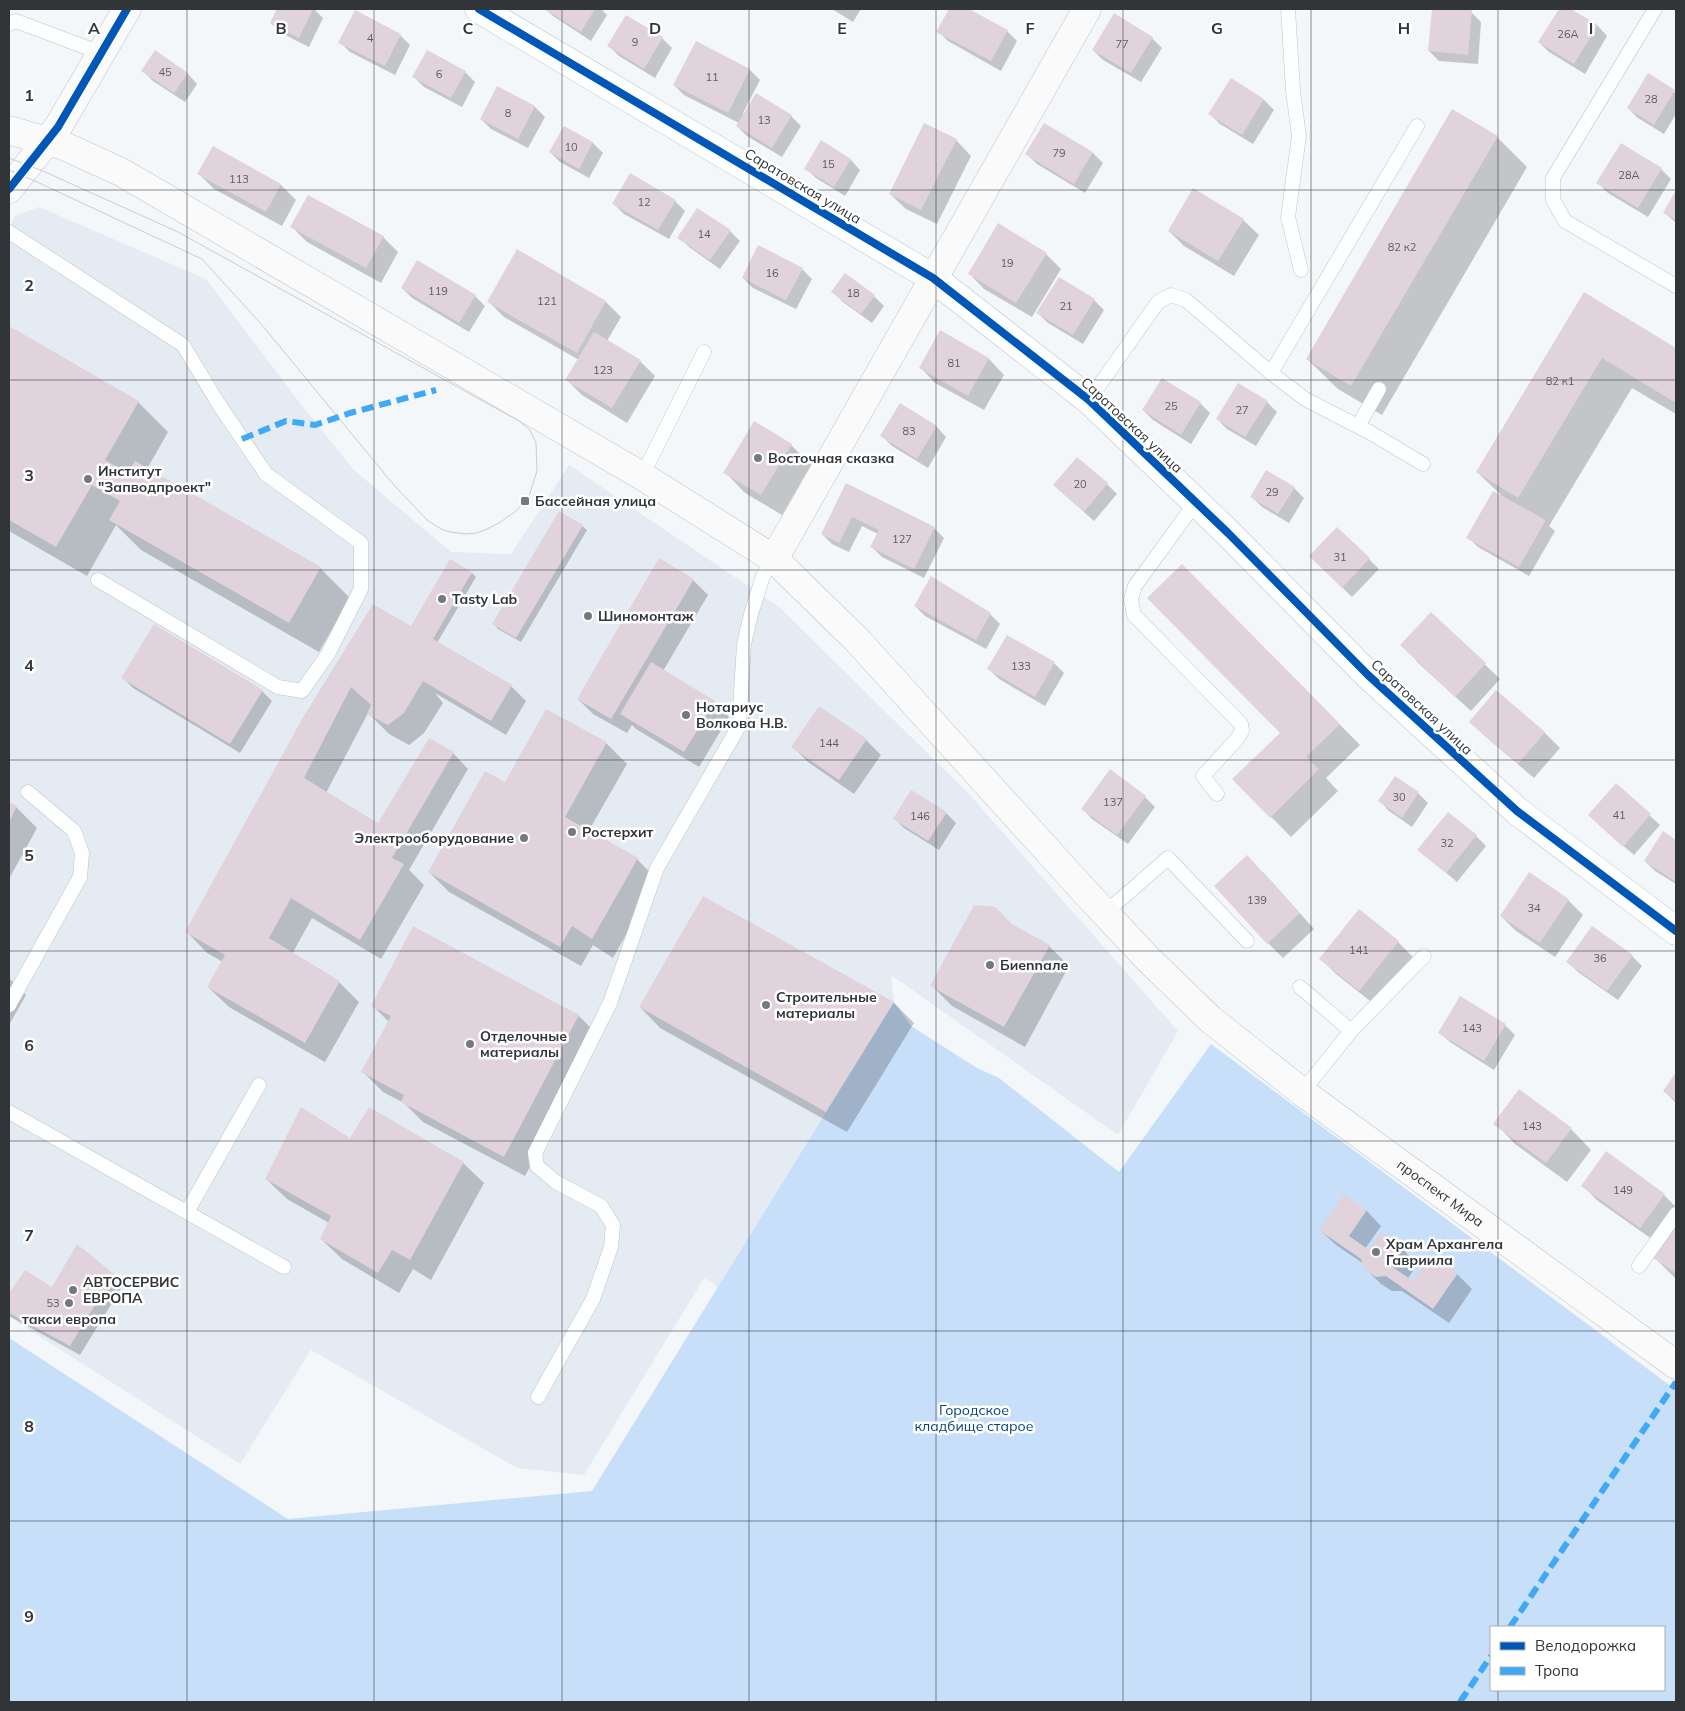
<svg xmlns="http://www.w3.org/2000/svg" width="1685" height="1711" font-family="Mulish,sans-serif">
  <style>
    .built { fill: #e4ebf3 }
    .green { fill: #c7dff9; fill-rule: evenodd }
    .shadow { fill: #0003 }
    .building { fill: #e1d3dc }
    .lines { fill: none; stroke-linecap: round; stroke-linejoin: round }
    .lane-casing { stroke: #c1c4c7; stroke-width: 15 }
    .street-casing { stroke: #c1c4c7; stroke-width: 29 }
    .secondary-casing { stroke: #c1c4c7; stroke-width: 29 }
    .lane { stroke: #fdfefe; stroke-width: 14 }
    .street { stroke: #fdfefe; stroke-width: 28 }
    .secondary { stroke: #fafafb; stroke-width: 28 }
    .tram { stroke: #cbccce; stroke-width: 1 }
    .quiet { stroke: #3fa9f5; stroke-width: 6; stroke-dasharray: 12 6; stroke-linecap: butt }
    .cycleway-casing { stroke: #fff; stroke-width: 11 }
    .cycleway { stroke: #0057b8; stroke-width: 8 }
    .grid { fill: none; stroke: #323538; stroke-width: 1; stroke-opacity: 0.55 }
    .poi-dot { fill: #76797c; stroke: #fff; stroke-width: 2 }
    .labels { text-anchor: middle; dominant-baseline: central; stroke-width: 5; stroke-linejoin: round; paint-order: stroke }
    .number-label { font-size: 11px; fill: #5e5c61 }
    .street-label { font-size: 14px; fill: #323538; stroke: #fff }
    .poi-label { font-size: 14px; font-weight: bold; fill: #323538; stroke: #fff; text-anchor: start }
    .park-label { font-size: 14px; fill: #064378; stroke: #fff }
    .grid-label { font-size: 16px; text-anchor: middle; font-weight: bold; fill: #323538; stroke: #fff; stroke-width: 5; stroke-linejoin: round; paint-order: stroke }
  </style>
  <rect width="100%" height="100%" fill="#f4f7fa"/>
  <path class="built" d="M39,207L206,279L303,407L354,470L451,552L511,554L569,465L779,607L968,793L1178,1031L1118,1135L891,975L894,1002L718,1287L704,1278L584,1475L517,1468L311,1350L240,1464L9,1317V227L15,216Z"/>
  <path class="green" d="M894,1002L911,1026L977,1068L999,1078L1119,1172L1211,1044L1676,1390V1702H9V1338L288,1519L592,1491ZM1491,1627H1664V1690H1491Z"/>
  <path class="shadow" d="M279,9H314L323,18L309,47L281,33L271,23Z
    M545,9H601L607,15L591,41L553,16Z
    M832,9H861L853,22Z
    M950,9H966L1007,31L1017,41L1001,71L948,41L938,31Z
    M1433,9L1471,12L1481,22L1478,64L1439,61L1429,51Z
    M1560,9H1569L1598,26L1607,36L1585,74L1549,52L1539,42Z
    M626,16L662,38L672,48L655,78L619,56L609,46Z
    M400,35L410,45L395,75L350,52L340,42Z
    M1152,38L1162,48L1141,82L1103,60L1093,50Z
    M696,43L750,70L760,80L743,113L791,116L801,126L782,157L747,136L737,126L739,123L684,95L674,85Z
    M156,52L188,74L197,84L185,102L153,81L143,71Z
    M465,72L475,82L462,107L424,87L414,77Z
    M1649,75L1676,93V114L1664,134L1638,118L1628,108Z
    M1231,80L1264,100L1274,110L1253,144L1220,124L1210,114Z
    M498,88L535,107L545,117L528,148L491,129L481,119Z
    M1045,124L1093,153L1103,163L1085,193L1037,164L1027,154Z
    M564,127L593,143L603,153L589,178L560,162L550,152Z
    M1497,137L1527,167L1382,415L1338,389L1307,359Z
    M956,140L971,156L937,224L906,209L890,194Z
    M851,160L860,170L845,196L816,178L806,168Z
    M1661,169L1671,179L1648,217L1608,193L1598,183Z
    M199,174L281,185L296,200L282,226L214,189Z
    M1676,192V223L1665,213Z
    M675,201L685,211L669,239L624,214L614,204Z
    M1243,220L1259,235L1234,276L1184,246L1169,231Z
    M292,227L383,237L398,252L381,283L307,242Z
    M730,231L740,241L720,269L689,247L679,237Z
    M517,251L606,302L621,317L607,341L640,361L655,376L627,423L582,395L567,380L579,360L504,317L488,301Z
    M1046,254L1061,269L1032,317L984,289L969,273Z
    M802,269L812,279L796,309L753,288L743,278Z
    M845,275L874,296L884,306L872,323L843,302L833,292Z
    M402,288L475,296L485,306L469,332L412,298Z
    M1584,294L1676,350V414L1632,388L1549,526L1555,531L1529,576L1478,547L1468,537L1501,495L1477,472Z
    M1094,300L1104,310L1083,344L1048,323L1038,313Z
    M9,327L138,402L168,432L147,469L320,568L350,598L319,652L141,550L116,525L87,576L9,531Z
    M940,332L989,359L1004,375L984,410L935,383L920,367Z
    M1267,402L1277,412L1256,446L1227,429L1217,419Z
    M1200,403L1210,413L1191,444L1153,420L1143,410Z
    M901,405L937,427L946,437L928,468L892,446L882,436Z
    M791,445L811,465L782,515L745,493L725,472Z
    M1107,484L1117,494L1094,521L1054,485Z
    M846,485L934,528L944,538L924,578L882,557L872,547L878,534L862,526L849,552L832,544L822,534Z
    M1294,488L1304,498L1289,523L1262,507L1252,497Z
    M582,526L587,530L521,642L498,629L494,624Z
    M1337,528L1379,569L1352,597L1310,556Z
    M1182,565L1360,745L1326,778L1338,791L1291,837L1234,779L1281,733Z
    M472,573L476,577L437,643L511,686L526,701L506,735L435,693L443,703L424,733L409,745L389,734L368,713L326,793L379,825L453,753L468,769L409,870L424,885L381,959L312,918L292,954L339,982L359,1002L325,1062L229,1007L208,987L223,962L207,953L187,932L303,719L416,631Z
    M931,578L990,614L1000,624L986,649L925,616L915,606Z
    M693,580L708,595L663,671L714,702L729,717L699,767L636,729L632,725L627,733L593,714L578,699Z
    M1431,613L1500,679L1471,711L1416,661Z
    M1054,663L1064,673L1045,706L999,679L989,669Z
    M123,678L262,691L272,701L240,753L133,688Z
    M1496,692L1545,733L1560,748L1534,778L1486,737L1470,722Z
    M866,740L881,755L854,794L808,762L793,747Z
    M606,743L627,764L588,832L637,859L657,880L613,958L593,945L581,966L449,892L429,872L505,784Z
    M1616,785L1660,825L1634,855L1599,825Z
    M911,791L946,813L956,823L939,850L904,828L894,818Z
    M1418,793L1428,803L1412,827L1389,811L1380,801Z
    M1145,797L1155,807L1128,844L1092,819L1083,809Z
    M9,803L16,807L37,828L9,879Z
    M1663,833L1676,842V884L1655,871L1645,861Z
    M1476,836L1486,846L1457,882L1419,850Z
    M1263,872L1314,929L1283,958L1268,943Z
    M1529,874L1568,900L1583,915L1555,957L1516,931L1501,916Z
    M703,898L894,1003L914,1023L847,1132L660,1028L640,1007Z
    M996,908L1014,927L1049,946L1069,966L1025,1047L952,1006L932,986Z
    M413,928L579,1016L599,1036L525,1176L423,1122L404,1103L383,1092L363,1072L389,1022L372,1005Z
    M1398,942L1413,957L1375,1005L1336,974L1321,959Z
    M1632,956L1642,966L1618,1000L1578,972L1568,962Z
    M9,978L26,995L9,1025Z
    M1461,998L1505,1025L1515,1035L1494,1070L1450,1042L1440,1033Z
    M1676,1075V1103L1664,1091Z
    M1495,1123L1571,1129L1591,1150L1567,1182L1515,1144Z
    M350,1139L463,1163L484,1183L431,1280L413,1269L399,1293L342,1259L321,1239L329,1223L287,1199L266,1179Z
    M1583,1186L1664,1195L1676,1207V1214L1656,1242L1598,1201Z
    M1366,1210L1381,1226L1365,1249L1369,1251L1394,1239L1417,1265L1408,1278L1414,1283L1457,1274L1472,1289L1449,1323L1402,1291H1392L1381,1284L1365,1268L1364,1264L1336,1245L1320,1230Z
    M1676,1226V1279L1655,1258Z
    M77,1246L123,1285L80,1355L9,1316V1295L25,1272L53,1289Z"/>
  <path class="building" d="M277,9H313L299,38L270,23Z
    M544,9H595L581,32Z
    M949,9H969L1008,30L991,61L936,32Z
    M1432,9L1472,10L1468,55L1428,51Z
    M1559,9H1571L1598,25L1574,64L1538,42Z
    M355,10L401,34L385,66L338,43Z
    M1114,13L1153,37L1131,73L1092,50Z
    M626,15L663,37L644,69L607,46Z
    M696,41L750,69L728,113L673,85Z
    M155,50L188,73L174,93L141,71Z
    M427,50L466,71L451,98L412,77Z
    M1648,73L1675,90L1654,125L1627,108Z
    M1231,78L1264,99L1242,135L1208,114Z
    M497,86L535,106L518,139L480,119Z
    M756,93L792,115L772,148L736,126Z
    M1452,109L1498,136L1351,386L1306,359Z
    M924,123L957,139L921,210L889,194Z
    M1044,123L1093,152L1074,184L1025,154Z
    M564,126L593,142L579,169L549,152Z
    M821,140L851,159L834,187L804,169Z
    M1621,143L1662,168L1638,208L1596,183Z
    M213,146L281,184L266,212L197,174Z
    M630,173L676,200L658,230L612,204Z
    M1193,188L1244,219L1218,261L1168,231Z
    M1676,190V220L1663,213Z
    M308,195L384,236L366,268L290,227Z
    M697,208L731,230L710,260L677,238Z
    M998,223L1047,253L1016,303L968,274Z
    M758,245L803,268L786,300L742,278Z
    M517,249L606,301L577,353L487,302Z
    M417,260L476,295L459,323L401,288Z
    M845,273L875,295L861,314L831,292Z
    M1059,277L1095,299L1073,335L1036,313Z
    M1584,292L1676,348V403L1602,358L1518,498L1476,472Z
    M9,326L139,401L105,460L128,473L135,461L321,567L289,623L109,520L120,501L92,485L56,547L9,520Z
    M940,330L989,358L968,396L919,368Z
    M594,332L641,360L612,408L565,380Z
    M1162,378L1201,402L1181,435L1142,410Z
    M1238,383L1268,401L1245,437L1216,419Z
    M900,403L937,426L917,459L880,436Z
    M754,421L792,444L761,495L723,473Z
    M1077,457L1108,483L1084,512L1053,485Z
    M1266,470L1295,487L1278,514L1250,497Z
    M846,483L935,527L914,569L870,547L879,530L852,517L839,543L821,534Z
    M1493,491L1546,520L1519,567L1466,538Z
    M559,511L583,525L516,638L492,624Z
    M1337,527L1370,558L1342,588L1309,556Z
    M659,558L694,579L611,719L577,699Z
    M450,559L472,572L433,639L512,685L491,721L423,681L404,713L388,725L367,714L371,705L351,687L304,778L378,823L429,738L454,752L392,858L404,864L360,940L291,898L269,938L340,981L305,1043L207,987L225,955L185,932L302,719L373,604L411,626Z
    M1182,564L1340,724L1306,757L1319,769L1270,818L1232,779L1280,733L1147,598Z
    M931,576L991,613L976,640L914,606Z
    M1431,612L1486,663L1455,697L1400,645Z
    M154,624L263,690L230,744L121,678Z
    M1007,635L1055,662L1035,697L987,669Z
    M651,662L715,701L684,752L620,714Z
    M1496,690L1545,732L1518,764L1469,722Z
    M819,706L867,739L839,780L791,747Z
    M546,709L607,742L565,817L638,858L592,939L572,926L560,947L428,872L485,771L505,782Z
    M1110,769L1146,796L1117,835L1081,809Z
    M1395,776L1419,792L1402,818L1378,801Z
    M1616,783L1651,814L1623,847L1588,815Z
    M911,790L947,812L928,841L893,819Z
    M9,802L17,806L9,822Z
    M1448,812L1477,835L1446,873L1417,850Z
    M1663,831L1676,840V882L1644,861Z
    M1247,855L1300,913L1267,944L1214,886Z
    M1529,872L1569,899L1540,943L1500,916Z
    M703,896L894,1002L826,1112L639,1007Z
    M974,905L996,907L1010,923L1050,945L1004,1027L930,986Z
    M1359,909L1399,941L1359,991L1319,959Z
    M413,926L579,1015L504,1157L401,1102L404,1095L361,1072L391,1016L371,1006Z
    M1592,926L1633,955L1607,991L1566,962Z
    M1460,996L1506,1024L1484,1061L1438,1033Z
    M1676,1072V1101L1663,1091Z
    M1519,1089L1572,1128L1546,1163L1493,1124Z
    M301,1107L350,1138L369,1107L464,1162L410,1260L392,1250L378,1273L320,1239L331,1216L265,1179Z
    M1606,1151L1665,1194L1640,1228L1581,1186Z
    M1344,1194L1367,1210L1349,1236L1369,1250L1380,1233L1394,1238L1403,1248L1391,1266L1413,1281L1431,1255L1458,1273L1433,1309L1386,1276L1376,1277L1364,1269L1361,1259L1319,1230Z
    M1676,1223V1273L1653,1258Z
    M77,1244L114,1274L70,1346L9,1313V1293L25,1270L52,1287Z"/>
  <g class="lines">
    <g class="lane-casing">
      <path id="lane" d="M1288,9L1293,91L1299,136L1288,217L1301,270
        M1655,9L1553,178V200L1565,221L1676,286
        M9,24L16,21L101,53
        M9,232L183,345L218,403L266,474L361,543V589L328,654L302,691L278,687L98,580
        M1271,373L1417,126
        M1089,400L1158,302L1171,295L1186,300L1271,373L1305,399L1371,433L1423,464
        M1358,426L1379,389
        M642,476L704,352
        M1196,502L1135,586L1131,599L1134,615L1241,724L1242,731L1237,739L1203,776L1217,794
        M1105,913L1168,858L1247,941
        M1300,987L1351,1031
        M9,1005L80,877L82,853L74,831L28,792
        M1302,1092L1351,1031L1424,956
        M9,1112L284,1267
        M187,1212L259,1085
        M1639,1266L1676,1214
        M538,1397L593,1299L611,1247L613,1225L601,1206L556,1182L537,1166L535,1153L610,1003L657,868L739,726L744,644L751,614L763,576L774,559"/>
    </g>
    <g class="street-casing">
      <path id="street" d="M479,9L933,278L1089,400L1228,533L1368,675L1517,811L1676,931"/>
    </g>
    <g class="secondary-casing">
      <g id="secondary">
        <path id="s1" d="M9,130L64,146L121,172L642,476L774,559L857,640L1087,894L1148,959L1210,1019L1302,1092L1676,1365"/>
        <path d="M9,189L58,127L127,9"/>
        <path d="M774,559L1087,9"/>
      </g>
    </g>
    <use href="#lane" class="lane"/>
    <use href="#street" class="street"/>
    <use href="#secondary" class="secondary"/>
    <path class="tram" d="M9,158L43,171L178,232L519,421L530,430L536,443L537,471L529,496L516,511L499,523L487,529L477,533L466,534L450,532L441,529L427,520L393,484L262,325L202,259L35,181L9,170"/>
    <path class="quiet" d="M242,439L286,421L315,425L350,413L436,390
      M1510,1627L1676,1382
      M1460,1702L1491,1656"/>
    <g class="cycleway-casing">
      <path id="cycleway" d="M479,9L933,278L1089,400L1228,533L1368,675L1517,811L1676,931
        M9,189L58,127L127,9"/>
    </g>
    <use href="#cycleway" class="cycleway"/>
  </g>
  <path class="grid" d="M187,9V1702M374,9V1702M562,9V1702M749,9V1702M936,9V1702M1123,9V1702M1311,9V1702M1498,9V1627M9,190H1676M9,380H1676M9,570H1676M9,760H1676M9,951H1676M9,1141H1676M9,1331H1676M9,1521H1676M1498,1690V1702"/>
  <g class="poi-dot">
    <circle cx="758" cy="458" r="5"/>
    <circle cx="88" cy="479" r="5"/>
    <rect x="520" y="496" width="10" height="10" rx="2.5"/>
    <circle cx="442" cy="599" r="5"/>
    <circle cx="588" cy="616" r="5"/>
    <circle cx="686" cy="715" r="5"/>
    <circle cx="572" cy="832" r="5"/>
    <circle cx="524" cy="838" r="5"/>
    <circle cx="990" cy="965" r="5"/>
    <circle cx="766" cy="1005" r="5"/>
    <circle cx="470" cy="1044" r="5"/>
    <circle cx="1376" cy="1252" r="5"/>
    <circle cx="73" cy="1290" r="5"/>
    <circle cx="69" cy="1303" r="5"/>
  </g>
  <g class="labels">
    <g class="number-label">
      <text x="1568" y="34">26А</text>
      <text x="370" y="38">4</text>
      <text x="635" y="42">9</text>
      <text x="1122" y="44">77</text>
      <text x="165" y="72">45</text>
      <text x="439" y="74">6</text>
      <text x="712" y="77">11</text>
      <text x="1651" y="99">28</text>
      <text x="508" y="113">8</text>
      <text x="764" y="120">13</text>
      <text x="571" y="147">10</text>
      <text x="1059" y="153">79</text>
      <text x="828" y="164">15</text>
      <text x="1629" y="175">28А</text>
      <text x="239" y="179">113</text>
      <text x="644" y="202">12</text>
      <text x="704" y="234">14</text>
      <text x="1402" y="247">82 к2</text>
      <text x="1007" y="263">19</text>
      <text x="772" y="273">16</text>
      <text x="438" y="291">119</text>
      <text x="853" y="293">18</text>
      <text x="547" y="301">121</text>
      <text x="1066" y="306">21</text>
      <text x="954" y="363">81</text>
      <text x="603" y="370">123</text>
      <text x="1560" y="381">82 к1</text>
      <text x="1171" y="406">25</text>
      <text x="1242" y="410">27</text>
      <text x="909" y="431">83</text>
      <text x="1080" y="484">20</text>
      <text x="1272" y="492">29</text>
      <text x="902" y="539">127</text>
      <text x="1340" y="557">31</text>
      <text x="1021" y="666">133</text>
      <text x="829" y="743">144</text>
      <text x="1399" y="797">30</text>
      <text x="1113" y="802">137</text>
      <text x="1619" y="815">41</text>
      <text x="920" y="816">146</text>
      <text x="1447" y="843">32</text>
      <text x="1257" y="900">139</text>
      <text x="1534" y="908">34</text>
      <text x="1359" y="950">141</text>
      <text x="1600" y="958">36</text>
      <text x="1472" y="1028">143</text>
      <text x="1532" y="1126">143</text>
      <text x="1623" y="1190">149</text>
      <text x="53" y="1303">53</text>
    </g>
    <g class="street-label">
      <text transform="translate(803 186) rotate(31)">Саратовская улица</text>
      <text transform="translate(1132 425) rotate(43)">Саратовская улица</text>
      <text transform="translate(1422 707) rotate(43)">Саратовская улица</text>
      <text stroke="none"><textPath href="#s1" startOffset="1802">проспект Мира</textPath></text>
    </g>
    <g class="poi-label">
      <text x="768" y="458">Восточная сказка</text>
      <text x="98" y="471">Институт<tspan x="98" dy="16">"Запводпроект"</tspan></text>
      <text x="535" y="501">Бассейная улица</text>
      <text x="452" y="599">Tasty Lab</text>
      <text x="598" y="616">Шиномонтаж</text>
      <text x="696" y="707">Нотариус<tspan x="696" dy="16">Волкова Н.В.</tspan></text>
      <text x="582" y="832">Ростерхит</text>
      <text x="514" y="838" text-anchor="end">Электрооборудование</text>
      <text x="1000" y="965">Биеnnале</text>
      <text x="776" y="997">Строительные<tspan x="776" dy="16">материалы</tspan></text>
      <text x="480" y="1036">Отделочные<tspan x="480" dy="16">материалы</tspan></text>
      <text x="1386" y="1244">Храм Архангела<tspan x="1386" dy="16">Гавриила</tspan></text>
      <text x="83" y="1282">АВТОСЕРВИС<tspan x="83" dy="16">ЕВРОПА</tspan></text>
      <text x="69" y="1319" text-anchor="middle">такси европа</text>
    </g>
    <g class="park-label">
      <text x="974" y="1410">Городское<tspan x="974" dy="16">кладбище старое</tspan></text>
    </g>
  </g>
  <g class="grid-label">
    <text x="94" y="34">A</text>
    <text x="281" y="34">B</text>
    <text x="468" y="34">C</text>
    <text x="655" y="34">D</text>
    <text x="842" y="34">E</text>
    <text x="1030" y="34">F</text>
    <text x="1217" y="34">G</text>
    <text x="1404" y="34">H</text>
    <text x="1591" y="34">I</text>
    <text x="29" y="101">1</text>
    <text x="29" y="291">2</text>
    <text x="29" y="481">3</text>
    <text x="29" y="671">4</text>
    <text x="29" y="861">5</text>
    <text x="29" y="1051">6</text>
    <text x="29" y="1241">7</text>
    <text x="29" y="1432">8</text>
    <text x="29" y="1622">9</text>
  </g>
  <rect width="1685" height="1711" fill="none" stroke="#323538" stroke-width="20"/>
  <rect x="1490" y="1626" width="175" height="65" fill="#ffffff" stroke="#adaeaf"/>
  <rect x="1500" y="1642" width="25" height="8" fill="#0057b8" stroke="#adaeaf"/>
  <text x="1535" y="1651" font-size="15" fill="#323538">Велодорожка</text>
  <rect x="1500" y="1667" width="25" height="8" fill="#3fa9f5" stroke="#adaeaf"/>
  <text x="1535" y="1676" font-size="15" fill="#323538">Тропа</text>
</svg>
